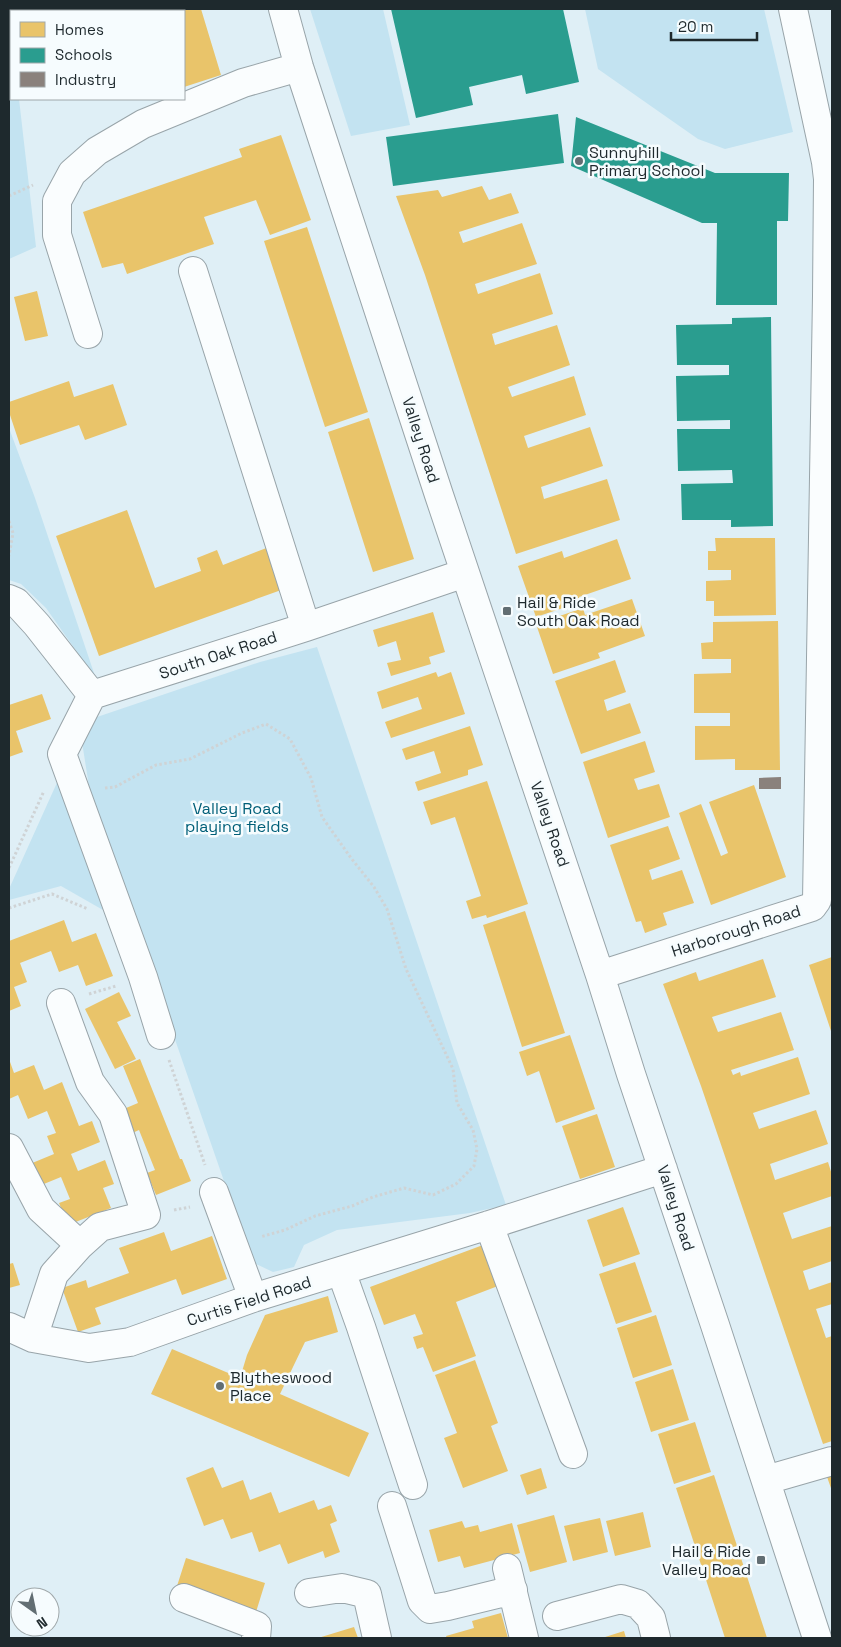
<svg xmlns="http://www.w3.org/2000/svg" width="841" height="1647" font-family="'Space Grotesk',sans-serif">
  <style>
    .green { fill: #c3e3f1 }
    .homes { fill: #e9c46a }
    .schools { fill: #2a9d8f }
    .industry { fill: #8a817c }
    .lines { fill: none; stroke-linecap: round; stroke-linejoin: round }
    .minor-casing { stroke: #98a4a9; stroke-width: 30 }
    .path { stroke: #cfd3d5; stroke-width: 3; stroke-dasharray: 2.5 2.5; stroke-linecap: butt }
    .minor { stroke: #fafdfe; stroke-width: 28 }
    .poi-dot { fill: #626e73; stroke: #f6fcfe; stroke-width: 2 }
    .labels { text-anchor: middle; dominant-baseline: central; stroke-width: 5; stroke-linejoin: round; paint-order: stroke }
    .poi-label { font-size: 16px; fill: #1e292d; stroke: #f6fcfe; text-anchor: start }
    .street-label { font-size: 16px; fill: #1e292d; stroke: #f6fcfe }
    .park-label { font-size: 16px; fill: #005f78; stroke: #f6fcfe }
  </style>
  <rect width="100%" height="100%" fill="#dfeff6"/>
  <path class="green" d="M9,9L11,28V99H19L36,247L9,259Z
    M310,9H383L410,125L351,136Z
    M585,9H764L793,132L725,149L698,139L598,69Z
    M9,428L35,498L96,679L46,608L21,584L9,580Z
    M317,647L506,1205L470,1213L337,1230L304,1245L294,1267L273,1272L252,1262L89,791L88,780L82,742L97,717L260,662Z
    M60,776L103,910L61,886L9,900V889Z"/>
  <path class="homes" d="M31,9H71L64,11H32Z
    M145,9H201L221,75L184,87V11H146Z
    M281,135L311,220L270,235L256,200L204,217L214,244L127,274L123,263L102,268L83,212L242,157L239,149Z
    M482,186L489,200L511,193L519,213L459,232L463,243L522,223L537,264L475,284L478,294L540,273L553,314L492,334L495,345L557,325L570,365L508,387L512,397L574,376L586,415L524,436L528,448L590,427L603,466L541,487L544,499L607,479L620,520L516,554L425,275L396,196L438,190L442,197Z
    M307,227L368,412L325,427L264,241Z
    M37,291L48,336L25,341L14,297Z
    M69,381L74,397L113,384L127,425L85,440L79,425L20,445L9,412V402Z
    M369,418L414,559L373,572L328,432Z
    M127,510L155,588L201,571L197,558L217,550L223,565L269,547L284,589L99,656L56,536Z
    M715,538H775L776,615L714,616V601H706V581L731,580V570H708V551H716Z
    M617,539L631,579L579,597L581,602L536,617L518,566L562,551L564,558Z
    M632,599L645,636L598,653L600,658L553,674L536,624L583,608L585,615Z
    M433,612L445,652L429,657L431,664L391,676L387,663L401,660L396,641L378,647L373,630Z
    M778,621L780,770H735V759L695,760V726H730V713H694V674L731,673V659H702L701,643L713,642V622Z
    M615,660L626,692L604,700L607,711L630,703L641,733L581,754L555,681Z
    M436,672L438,677L451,672L465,714L391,738L385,722L422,709L418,697L382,709L377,692Z
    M42,694L51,719L16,731L23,752L9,757V705Z
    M470,726L483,765L468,770V775L418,791L415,782L441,773L434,751L406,760L402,749Z
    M645,741L655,772L634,779L638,790L659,784L670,817L608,838L583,762Z
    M487,781L528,904L487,918L486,915L472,919L466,901L481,896L455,817L431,825L423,802Z
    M754,785L786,877L711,905L679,813L701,804L721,856L728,853L709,802Z
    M668,826L680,859L649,870L652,880L682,870L694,903L663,913L667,925L645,933L641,921L636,922L610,845Z
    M525,911L565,1033L522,1047L483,925Z
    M64,920L72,942L96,933L113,976L86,986L78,965L59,972L51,951L20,963L27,982L14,987L21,1006L9,1011V941Z
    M832,957V1034L809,965Z
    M763,959L776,997L712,1017L718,1032L781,1012L794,1050L731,1070L733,1075L740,1072L741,1076L798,1057L810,1094L753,1113L759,1129L816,1110L828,1144L770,1164L775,1180L828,1162L832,1175V1196L783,1213L792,1239L832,1226V1261L803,1271L809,1290L832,1282V1304L816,1309L826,1338L832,1336V1441L823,1444L701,1086L663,984L696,972L699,981Z
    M119,992L131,1016L117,1022L136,1059L115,1069L85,1009Z
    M570,1035L595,1109L556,1123L539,1071L527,1076L519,1052Z
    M9,1059L14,1073L34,1065L44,1090L62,1082L79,1126L92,1121L100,1142L71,1154L78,1171L105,1160L114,1184L103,1188L111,1208L68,1225L59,1203L70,1199L61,1177L34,1188L25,1166L54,1154L47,1136L56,1133L47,1111L28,1119L18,1095L9,1099Z
    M140,1059L180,1159H182L191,1181L156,1195L147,1173L155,1170L139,1130L128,1135L119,1111L138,1103L123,1066Z
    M597,1114L615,1167L580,1179L562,1126Z
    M623,1207L640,1254L603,1267L587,1220Z
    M164,1232L171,1251L212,1236L227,1279L182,1295L176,1279L95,1308L101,1324L78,1332L62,1288L86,1280L88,1288L129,1273L119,1248Z
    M483,1245L498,1286L456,1302L476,1356L433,1372L423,1347L417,1349L413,1337L423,1334L415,1314L384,1325L370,1287Z
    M635,1262L652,1312L616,1324L599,1274Z
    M13,1263L20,1285L9,1288V1264Z
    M328,1296L338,1332L305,1342L280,1394L369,1433L349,1477L151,1394L172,1349L240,1378L247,1355L265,1315Z
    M656,1315L672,1365L633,1378L617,1328Z
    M475,1360L498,1423L491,1426L508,1471L463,1488L444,1438L457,1433L435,1375Z
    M673,1369L689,1420L651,1432L635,1382Z
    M695,1422L711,1472L674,1484L658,1434Z
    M213,1467L222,1488L243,1480L250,1500L271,1492L279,1513L314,1500L318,1510L331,1505L337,1521L330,1524L340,1552L325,1558L323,1551L288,1564L280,1544L259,1552L252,1532L231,1539L223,1519L204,1526L186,1478Z
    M541,1468L547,1488L527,1495L520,1475Z
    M832,1472V1491L826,1474Z
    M714,1475L767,1638H725L676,1488Z
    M643,1512L651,1547L615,1556L606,1521Z
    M554,1515L567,1562L530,1572L517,1525Z
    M600,1518L608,1552L573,1561L564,1526Z
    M462,1521L465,1528L478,1525L480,1532L512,1523L520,1553L464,1568L460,1556L438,1562L429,1530Z
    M186,1558L265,1583L256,1612L177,1586Z
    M501,1613L508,1638H447L446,1636L474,1628L472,1621Z
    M354,1627L358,1638H318Z
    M624,1631L626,1638H602Z"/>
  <path class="schools" d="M391,9H563L579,82L526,94L522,75L469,87L473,105L416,118Z
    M558,114L564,163L393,186L386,137Z
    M576,117L715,173H789L788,221H777V305H716L717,223H702L571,166Z
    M771,317L773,526L731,527V520H682L681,484L733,483L732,470L678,471L677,429H730V420L677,421L676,376L729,375V365H677L676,325L732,324V318Z"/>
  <path class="industry" d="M781,777V789H759V778Z"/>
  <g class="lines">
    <g class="minor-casing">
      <path id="minor" d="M283,9L299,67L439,495L600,975L631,1074L715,1325L817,1638
        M193,271L306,627
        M88,334L57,235V201L72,173L97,151L143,124L243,83L299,67
        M9,599L16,602L37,625L92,695L306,627L465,573
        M92,695L62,754L143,977L161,1035
        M600,975L812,907L817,900L827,296L828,179L826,162L793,9
        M9,1148L41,1209L80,1245
        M214,1192L253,1298
        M489,1225L573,1454
        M341,1271L361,1327L413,1485
        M9,1327L33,1338L89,1348L130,1342L253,1298L489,1225L663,1169
        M33,1338L54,1274L80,1245L100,1227L146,1215L113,1114L90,1082L61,1003
        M766,1480L832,1461
        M392,1506L422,1601L430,1609L448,1606L513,1590
        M507,1568L524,1638
        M309,1593L342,1588L367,1594L377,1638
        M184,1598L257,1626L256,1638
        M557,1616L621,1599L638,1604L651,1618L656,1638"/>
    </g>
    <path class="path" d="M9,196L33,185
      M9,521L13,533L9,556
      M105,788L115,787L156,765L190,759L242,733L266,724L290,739L311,778L322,817L351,858L374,887L387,909L406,969L453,1069L457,1103L473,1130L477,1149L474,1166L456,1184L433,1195L404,1188L373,1197L352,1206L315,1216L285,1230L260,1237
      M9,868L44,791
      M9,908L52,894L88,909
      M89,994L116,986
      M169,1060L205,1165
      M174,1210L190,1207"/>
    <use href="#minor" class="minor"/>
  </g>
  <g class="poi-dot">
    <circle cx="579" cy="161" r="5"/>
    <rect x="502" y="606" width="10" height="10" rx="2.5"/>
    <circle cx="220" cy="1386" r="5"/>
    <rect x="756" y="1555" width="10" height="10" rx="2.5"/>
  </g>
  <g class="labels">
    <g class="poi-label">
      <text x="589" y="152">Sunnyhill<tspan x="589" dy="18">Primary School</tspan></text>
      <text x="517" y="602">Hail &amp; Ride<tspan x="517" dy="18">South Oak Road</tspan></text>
      <text x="230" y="1377">Blytheswood<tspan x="230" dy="18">Place</tspan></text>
      <text x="751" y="1551" text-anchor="end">Hail &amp; Ride<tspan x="751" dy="18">Valley Road</tspan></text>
    </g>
    <g class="street-label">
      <text transform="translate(421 440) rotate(72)">Valley Road</text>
      <text transform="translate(218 655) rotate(-18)">South Oak Road</text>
      <text transform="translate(550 824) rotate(71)">Valley Road</text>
      <text transform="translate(736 931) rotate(-18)">Harborough Road</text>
      <text transform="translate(676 1208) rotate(72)">Valley Road</text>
      <text transform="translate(249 1301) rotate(-18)">Curtis Field Road</text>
    </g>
    <g class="park-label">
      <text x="237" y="808">Valley Road<tspan x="237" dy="18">playing fields</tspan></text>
    </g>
  </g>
  <rect width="841" height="1647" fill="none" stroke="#1e292d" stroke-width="20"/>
  <rect x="10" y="10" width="175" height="90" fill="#f6fcfe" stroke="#a0a8aa"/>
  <rect x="20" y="22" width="25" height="15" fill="#e9c46a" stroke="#a0a8aa"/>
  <text x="55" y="35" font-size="15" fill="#1e292d">Homes</text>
  <rect x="20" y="48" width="25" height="15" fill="#2a9d8f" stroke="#a0a8aa"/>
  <text x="55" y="60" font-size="15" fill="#1e292d">Schools</text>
  <rect x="20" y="72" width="25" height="15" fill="#8a817c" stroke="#a0a8aa"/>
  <text x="55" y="85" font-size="15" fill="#1e292d">Industry</text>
  <g transform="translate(35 1612) rotate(147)"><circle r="24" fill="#f6fcfe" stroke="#a0a8aa"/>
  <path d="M0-4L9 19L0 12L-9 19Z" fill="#626e73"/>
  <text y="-8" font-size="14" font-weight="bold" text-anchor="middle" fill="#1e292d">N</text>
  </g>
  <path d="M671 32v8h86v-8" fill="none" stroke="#1e292d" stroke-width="2.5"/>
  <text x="678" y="32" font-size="15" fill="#1e292d" stroke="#f6fcfe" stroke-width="4" paint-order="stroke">20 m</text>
</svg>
